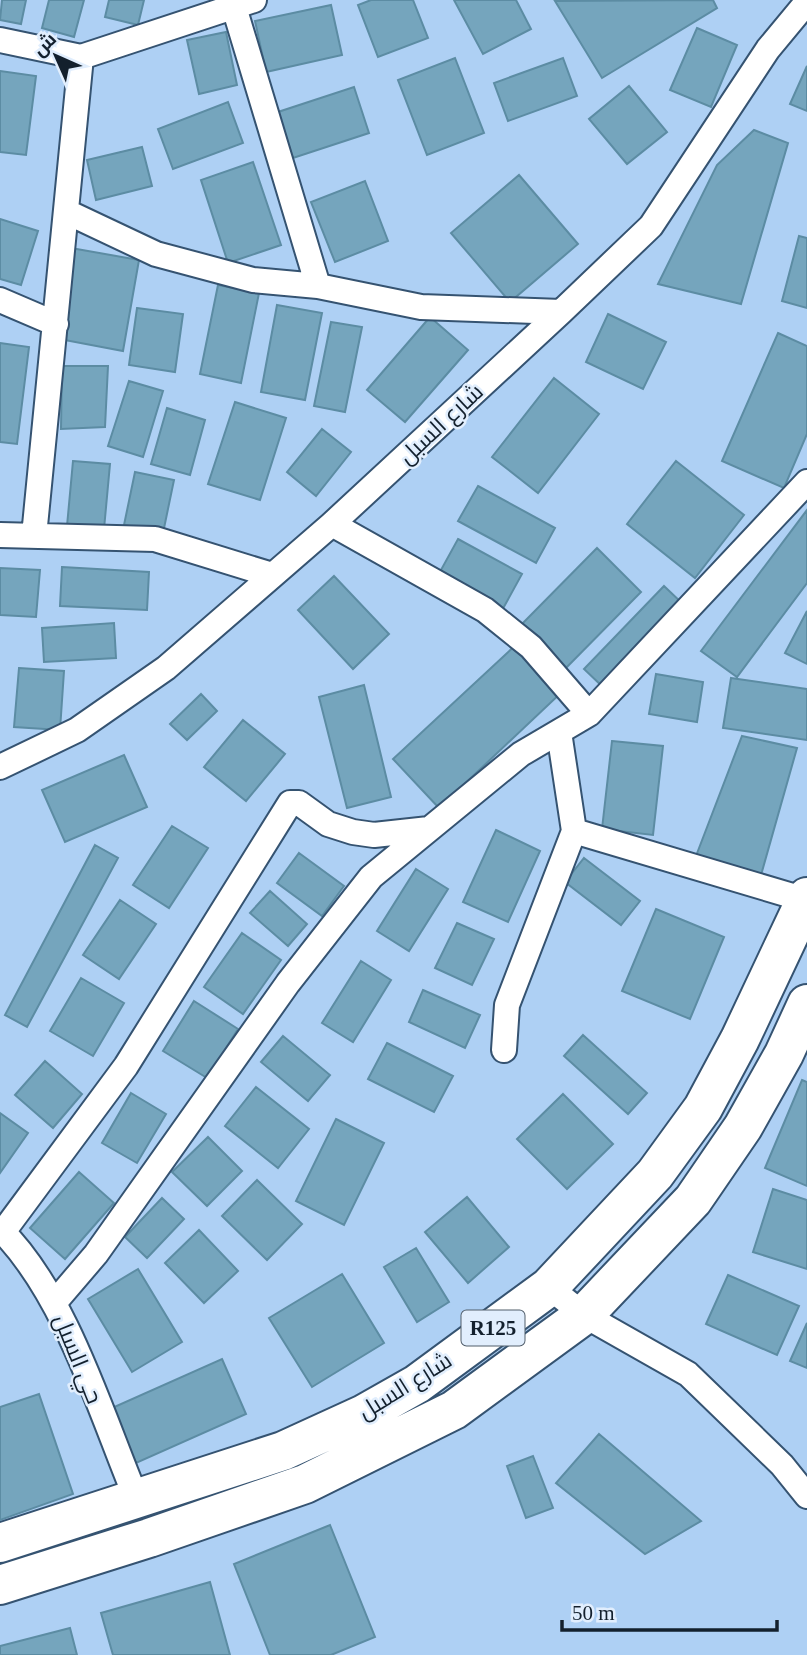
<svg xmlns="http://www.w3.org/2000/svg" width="807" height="1655" font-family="'Times New Roman',Cairo,serif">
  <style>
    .building { fill: #75a5bd; stroke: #5c8ca3; stroke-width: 2 }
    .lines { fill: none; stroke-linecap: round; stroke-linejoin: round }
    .minor-casing { stroke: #355371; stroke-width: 28 }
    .primary-casing { stroke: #355371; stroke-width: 42 }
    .minor { stroke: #fff; stroke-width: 24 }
    .primary { stroke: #fff; stroke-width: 38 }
    .labels { text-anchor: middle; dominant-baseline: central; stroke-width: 5; stroke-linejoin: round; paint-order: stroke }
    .shield { fill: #e1eefd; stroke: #515e6b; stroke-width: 2 }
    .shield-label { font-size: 21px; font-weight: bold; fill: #13202d }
    .street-label { font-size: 23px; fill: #13202d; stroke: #e1eefd }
  </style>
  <rect width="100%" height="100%" fill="#aed0f4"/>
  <path class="building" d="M2,0H26L21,24L0,20Z
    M49,0H84L74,37L42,28Z
    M109,0H144L138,25L105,17Z
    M371,0H413L428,38L378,57L358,5Z
    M454,0H516L531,29L483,54Z
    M713,0L717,8L602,78L555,1Z
    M331,5L342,55L266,72L255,21Z
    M697,28L737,45L711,107L670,90Z
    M226,32L237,85L199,94L187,40Z
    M455,58L484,133L427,155L398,80Z
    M563,58L577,96L508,121L494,83Z
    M807,66V111L790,104Z
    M0,71L36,76L26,155L0,152Z
    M629,86L667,132L627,164L589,119Z
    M354,87L369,133L293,158L278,112Z
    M228,102L243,143L173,169L158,129Z
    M754,130L788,143L741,304L658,284L717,165Z
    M142,147L152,186L96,200L87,160Z
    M253,162L281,245L228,263L201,180Z
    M519,175L578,244L510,302L451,233Z
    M365,181L388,241L335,262L311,202Z
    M0,219L38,231L21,285L0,279Z
    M799,236L807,238V308L782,301Z
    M71,248L139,260L123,351L54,338Z
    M218,285L259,293L241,383L200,374Z
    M277,305L322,313L305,400L261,392Z
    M137,308L183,314L175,372L129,365Z
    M608,314L666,342L643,389L586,362Z
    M430,317L468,350L405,422L367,390Z
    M331,322L362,327L345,412L314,406Z
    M778,333L807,346V434L784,488L722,461Z
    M0,343L29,347L17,444L0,442Z
    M62,366H108L105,427L61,429Z
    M554,378L599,414L538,493L492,457Z
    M129,381L163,391L143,457L108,446Z
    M235,402L286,418L260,500L208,484Z
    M167,408L205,420L190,475L151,464Z
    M322,429L351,452L316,496L287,472Z
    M73,461L110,464L104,529L67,526Z
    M676,461L744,515L695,578L627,524Z
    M135,472L174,480L163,533L124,525Z
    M478,486L555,528L536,563L458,521Z
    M807,510V583L737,677L701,651Z
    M458,539L522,574L500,614L436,579Z
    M597,548L641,592L561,673L517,629Z
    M62,567L149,572L147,610L60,606Z
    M0,568L40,570L36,617L0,615Z
    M334,576L389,634L353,669L298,610Z
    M664,586L684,605L604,688L584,669Z
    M807,611V664L785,653Z
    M114,623L116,658L44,662L42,628Z
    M519,642L564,690L439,808L393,759Z
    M19,668L64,671L60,730L14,727Z
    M656,674L703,682L697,722L649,714Z
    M731,678L807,689V740L723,728Z
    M364,685L391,797L347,808L319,697Z
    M201,694L217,711L187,740L170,724Z
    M243,720L285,754L246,801L204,767Z
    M742,736L797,748L761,875L696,856Z
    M612,741L663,746L653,835L602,829Z
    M124,755L147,807L65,842L42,790Z
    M172,826L208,848L169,908L133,885Z
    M496,830L540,851L508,922L463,902Z
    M95,845L118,858L27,1027L5,1015Z
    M299,853L344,886L322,916L277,883Z
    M584,858L640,901L621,925L565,882Z
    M416,869L448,889L409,951L377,931Z
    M270,891L307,924L288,946L250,913Z
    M120,900L156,924L119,979L83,955Z
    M656,909L724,937L690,1019L622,991Z
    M457,923L494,939L472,985L435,968Z
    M242,933L281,960L243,1014L204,987Z
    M361,961L391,980L353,1042L322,1023Z
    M81,978L124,1003L93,1056L50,1031Z
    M423,990L480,1015L465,1048L409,1022Z
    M194,1001L238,1029L207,1078L163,1051Z
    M583,1035L647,1093L628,1114L564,1056Z
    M283,1036L330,1075L308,1101L261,1062Z
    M387,1043L453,1076L434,1112L368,1079Z
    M45,1061L82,1094L53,1128L15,1095Z
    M802,1080L807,1082V1186L765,1168Z
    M256,1087L309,1129L278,1168L225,1126Z
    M131,1093L166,1114L137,1163L102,1143Z
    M563,1094L613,1144L567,1189L517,1139Z
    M0,1113L28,1133L0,1173Z
    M336,1119L384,1143L344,1225L296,1201Z
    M208,1137L242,1171L207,1206L172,1172Z
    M79,1172L114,1203L65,1259L30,1228Z
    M257,1180L302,1224L267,1260L222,1216Z
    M773,1189L807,1200V1269L753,1252Z
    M467,1197L509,1247L468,1283L425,1232Z
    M162,1198L184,1219L147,1258L125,1237Z
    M199,1230L238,1271L204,1303L165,1263Z
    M416,1248L449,1302L417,1322L384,1267Z
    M138,1269L182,1342L132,1372L88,1299Z
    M342,1274L384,1343L312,1387L269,1318Z
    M728,1275L799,1306L777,1355L706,1324Z
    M807,1323V1368L790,1361Z
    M222,1359L246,1414L136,1463L112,1408Z
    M39,1394L73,1494L0,1520V1407Z
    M599,1434L701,1521L645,1554L556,1483Z
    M533,1456L553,1508L526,1518L507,1466Z
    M330,1525L375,1637L331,1655H270L234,1564Z
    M210,1582L230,1655H113L101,1613Z
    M70,1628L77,1655H0V1646Z"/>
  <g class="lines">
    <g class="minor-casing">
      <path id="minor" d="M234,7L318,286
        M0,40L81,57L254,0
        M67,212L156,254L253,280L318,286L421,307L561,312
        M0,300L56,324
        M332,524L485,610L531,647L589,714
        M0,535L155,539L272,575
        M34,536L81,57
        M0,767L77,730L166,668L332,524L561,312L651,226L768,49L807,2
        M574,831L806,900
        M504,1050L507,1005L574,831L559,732
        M0,1229C66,1294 101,1414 137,1500
        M3,1232L126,1066L290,803H299L328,824L353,832L374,835L429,829
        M549,1287L584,1315L688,1374L782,1465L807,1496
        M55,1302L96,1254L288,983L371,877L521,754L589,714L807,482"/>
    </g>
    <g class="primary-casing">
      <path id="primary" d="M0,1543L283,1451L364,1414L417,1384L549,1287L655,1174L703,1108L740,1039L807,897
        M0,1585L149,1538L305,1484L454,1410L584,1315L693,1200L743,1127L784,1054L807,1004"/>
    </g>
    <use href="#minor" class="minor"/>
    <use href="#primary" class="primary"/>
  </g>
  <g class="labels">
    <rect class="shield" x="461.5" y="1310.5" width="63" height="35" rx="5"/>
    <g class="shield-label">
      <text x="493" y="1328">R125</text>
    </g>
    <g class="street-label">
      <text transform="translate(441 424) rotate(-43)">شارع السبل</text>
      <text transform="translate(78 1359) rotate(68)">حي السبل</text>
      <text transform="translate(405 1386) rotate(-32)">شارع السبل</text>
    </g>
  </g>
  <g transform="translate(56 56) rotate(315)" stroke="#e1eefd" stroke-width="5" paint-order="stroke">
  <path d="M0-5L12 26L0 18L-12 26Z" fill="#13202d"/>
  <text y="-10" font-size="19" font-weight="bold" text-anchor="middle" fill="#13202d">ش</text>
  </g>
  <path d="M562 1620v10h215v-10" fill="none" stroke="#13202d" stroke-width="3.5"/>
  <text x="572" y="1620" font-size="21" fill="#13202d" stroke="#e1eefd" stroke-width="5" paint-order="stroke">50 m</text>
</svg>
